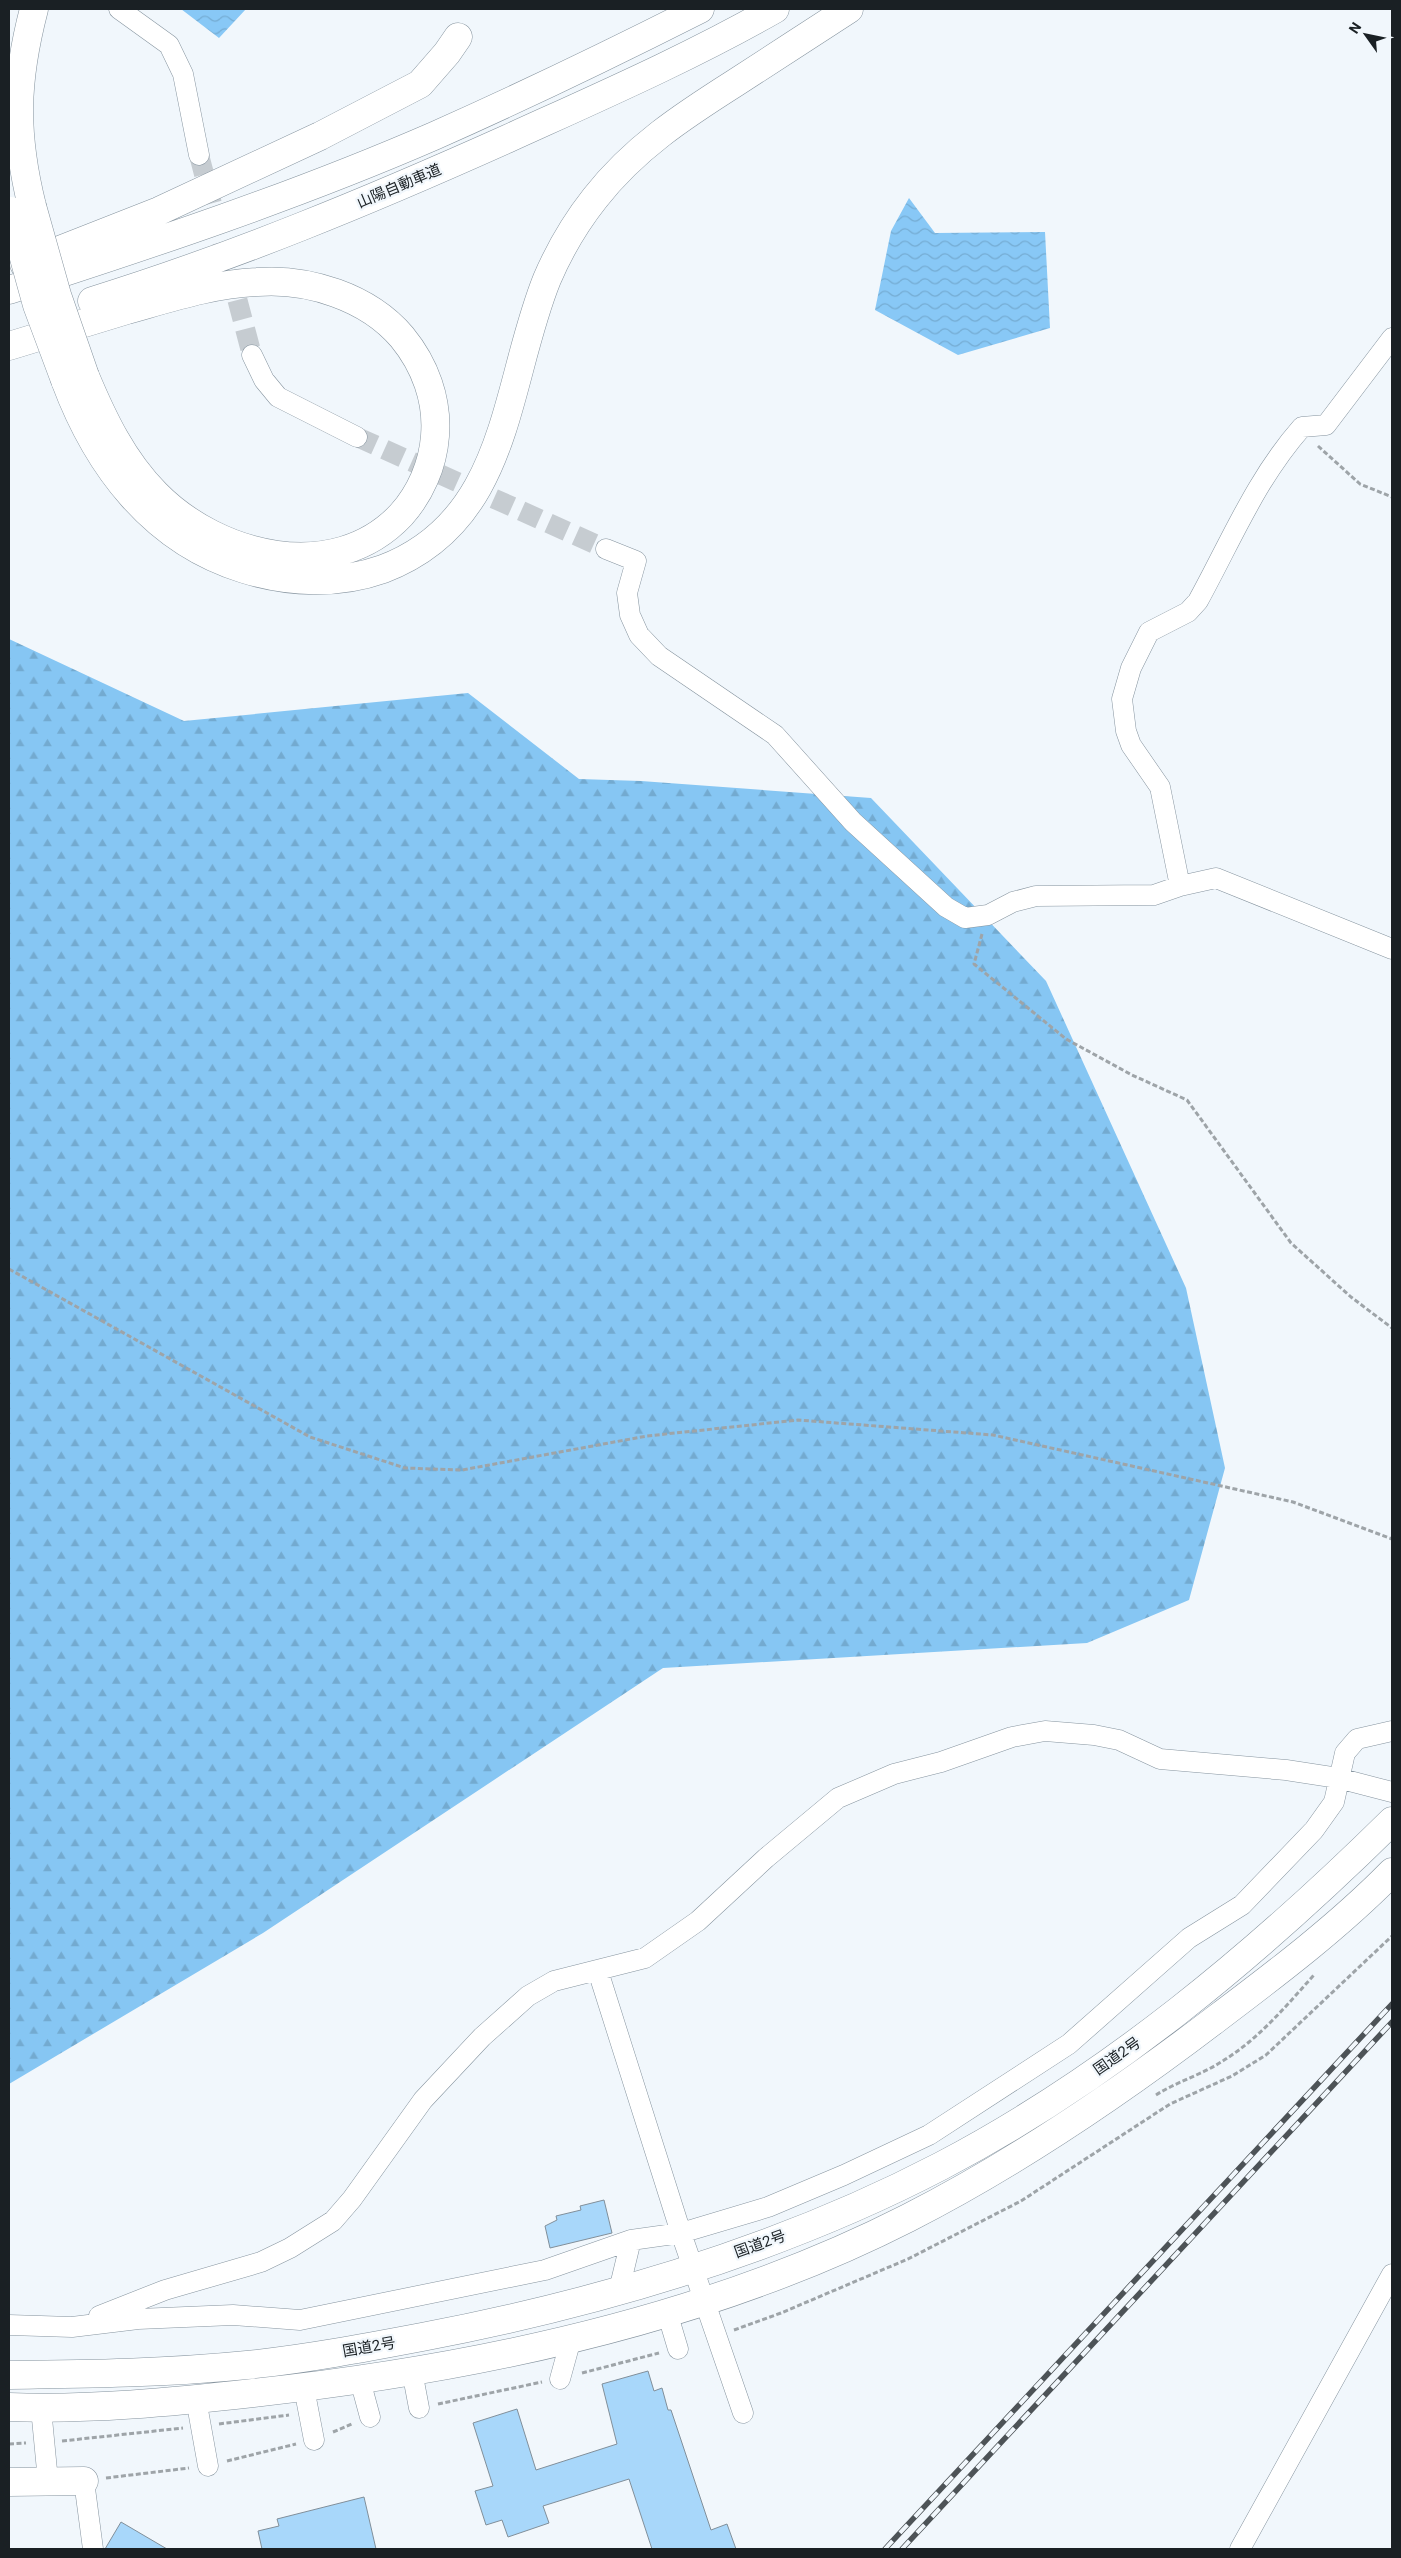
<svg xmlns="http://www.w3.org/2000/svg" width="1401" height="2558" font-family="Roboto,'Noto Sans JP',sans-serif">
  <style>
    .forest { fill: url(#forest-firs) }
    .water { fill: url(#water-waves) }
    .building { fill: #a8d7fa; stroke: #818f9a }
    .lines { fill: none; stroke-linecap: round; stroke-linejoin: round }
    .minor-tunnel { stroke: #c6ccd1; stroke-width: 20; stroke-dasharray: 20 10; stroke-linecap: butt }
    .minor-casing { stroke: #86949f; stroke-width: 21 }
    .secondary-casing { stroke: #86949f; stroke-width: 29 }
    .trunk-casing { stroke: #86949f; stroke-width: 29 }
    .motorway-casing { stroke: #86949f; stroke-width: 29 }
    .path { stroke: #9ea4a8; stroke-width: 3; stroke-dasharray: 5 2.5; stroke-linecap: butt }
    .minor { stroke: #fff; stroke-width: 20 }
    .secondary { stroke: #fff; stroke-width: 28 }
    .trunk { stroke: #fff; stroke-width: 28 }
    .motorway { stroke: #fff; stroke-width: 28 }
    .rail-casing { stroke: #4d5357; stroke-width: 5.5 }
    .rail { stroke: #f1f7fc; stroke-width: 4; stroke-dasharray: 11; stroke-linecap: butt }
    .motorway-bridge-casing { stroke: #86949f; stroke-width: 29; stroke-linecap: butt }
    .motorway-bridge { stroke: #fff; stroke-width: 28 }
    .labels { text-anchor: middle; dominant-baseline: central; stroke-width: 4.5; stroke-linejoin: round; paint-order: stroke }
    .street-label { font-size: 15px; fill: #1a2024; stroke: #f1f7fc }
  </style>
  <defs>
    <pattern id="forest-firs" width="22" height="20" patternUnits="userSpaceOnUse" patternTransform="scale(1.25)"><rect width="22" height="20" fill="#86c6f3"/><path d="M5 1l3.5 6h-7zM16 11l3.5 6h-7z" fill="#73aad0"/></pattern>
    <pattern id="water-waves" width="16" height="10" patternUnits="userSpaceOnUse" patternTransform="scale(1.25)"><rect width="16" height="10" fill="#88c8f6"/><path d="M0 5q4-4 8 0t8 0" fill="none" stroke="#75acd3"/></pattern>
  </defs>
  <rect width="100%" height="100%" fill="#f1f7fc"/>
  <path class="forest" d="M9,639L184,721L468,693L579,779L641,781L871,798L1046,981L1186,1288L1225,1468L1189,1600L1087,1643L663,1668L263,1933L9,2084Z"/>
  <path class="water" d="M181,9H246L219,38Z
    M909,198L935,233L1045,232L1050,328L958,355L875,310L891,231Z"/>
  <path class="building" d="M604,2200L612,2233L550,2248L545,2226L557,2220L556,2216L581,2210L580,2206Z
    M648,2371L654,2391L662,2388L668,2410H671L711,2530L727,2524L736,2549H652L629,2479L543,2506L549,2523L508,2537L502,2520L486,2525L475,2491L493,2486L473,2423L517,2409L536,2470L617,2444L602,2384Z
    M364,2497L376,2549H262L258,2531L279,2526L277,2519Z
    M121,2522L167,2549H105Z"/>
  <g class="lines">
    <path class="minor-tunnel" d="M199,155L252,355
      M357,437L606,549"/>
    <g class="minor-casing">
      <path id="minor" d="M119,9L169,45L183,74L199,155
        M252,355L264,380L278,397L357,437
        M606,549L636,561L627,593L630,615L639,635L659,656L775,735L853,822L946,907L965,918L988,915L1013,902L1036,896L1154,895L1180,886L1216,878L1392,949
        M1180,886L1160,787L1131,745L1126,731L1122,699L1131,668L1149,632L1188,612L1198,601C1231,541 1256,479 1302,427L1326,425L1392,338
        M598,1971L681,2233L743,2413
        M619,2290L631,2240
        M667,2312L678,2349
        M99,2316L165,2290L261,2262L290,2248L333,2221L352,2199L423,2100L482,2037L528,1996L554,1981L645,1958L698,1921L766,1858L838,1798L894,1774L941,1762L1012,1737L1045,1731L1094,1735L1119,1740L1160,1759L1286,1770L1338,1778L1392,1792
        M9,2325L72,2327L138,2319L233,2315L300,2320L545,2270L631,2240L681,2233L768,2207L844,2175L929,2135L1069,2044L1189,1938L1242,1905L1314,1830L1334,1802L1345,1753L1357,1739L1392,1731
        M412,2371L419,2408
        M560,2379L571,2339
        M360,2380L370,2417
        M304,2388L314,2440
        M196,2399L208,2466
        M41,2408L48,2481
        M84,2481L93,2549
        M1240,2549L1392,2274"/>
    </g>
    <g class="secondary-casing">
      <path id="secondary" d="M9,2482L84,2481"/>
    </g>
    <g class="trunk-casing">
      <path id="trunk" d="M9,2375C88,2374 168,2373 247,2365C306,2359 364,2348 422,2337C600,2303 780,2250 941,2166C1109,2078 1257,1954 1392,1821
        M9,2407C90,2410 173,2402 253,2393C475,2369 708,2320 908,2218C1018,2162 1119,2093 1216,2019C1277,1973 1339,1926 1392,1872"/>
    </g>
    <g class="motorway-casing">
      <path id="motorway" d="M32,206C14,133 15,82 34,9
        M24,264L159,211L320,136L420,84L447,53L458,37
        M9,290C152,244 296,196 434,136C524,96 613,53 700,9
        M92,301C234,257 371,200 507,139C597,98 689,58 775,9
        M9,346C48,334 88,322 127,310C170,298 212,284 257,282C308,278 368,297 402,337C425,365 438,400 435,436C433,465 420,494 401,515C334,586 218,557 156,494C123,461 103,419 85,376
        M65,380C97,466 153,541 244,569C289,583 338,585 383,569C510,521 504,385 547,279C559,251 576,222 595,198C634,148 683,116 735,83C773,58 811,34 849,9"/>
    </g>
    <path class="path" d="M1318,446L1360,484L1392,497
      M982,934L974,964L1066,1039L1132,1075L1187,1100L1291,1243L1351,1297L1392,1328
      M9,1269L310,1437L405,1468L462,1470L647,1436L798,1420L993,1435L1293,1502L1392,1539
      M1156,2095C1176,2082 1201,2075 1221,2062C1258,2040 1286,2006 1314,1975
      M734,2330L781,2313L908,2259L1021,2201L1170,2104L1232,2076L1266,2055L1392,1936
      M582,2373L659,2353
      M438,2404L542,2382
      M219,2424L289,2415
      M333,2432L352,2424
      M62,2441L183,2428
      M9,2444L26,2443
      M227,2461L296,2444
      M106,2478L189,2468"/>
    <use href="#minor" class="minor"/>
    <use href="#secondary" class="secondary"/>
    <use href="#trunk" class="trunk"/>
    <use href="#motorway" class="motorway"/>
    <g class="rail-casing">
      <path id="rail" d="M885,2549L1392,2004
        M902,2549L1392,2022"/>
    </g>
    <use href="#rail" class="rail"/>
    <g class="motorway-bridge-casing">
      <path id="motorway-bridge" d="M32,206L57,295L85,376
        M11,211L37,305L65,380"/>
    </g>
    <use href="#motorway-bridge" class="motorway-bridge"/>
  </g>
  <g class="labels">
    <g class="street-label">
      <text transform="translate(399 186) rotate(-23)">山陽自動車道</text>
      <text transform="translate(1117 2056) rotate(-35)">国道2号</text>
      <text transform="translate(760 2244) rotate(-20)">国道2号</text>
      <text transform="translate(369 2347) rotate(-10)">国道2号</text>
    </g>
  </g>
  <rect width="1401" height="2558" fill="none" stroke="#1a2024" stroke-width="20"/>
  <g transform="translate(1366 35) rotate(303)" stroke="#f1f7fc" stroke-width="4" paint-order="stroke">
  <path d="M0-4L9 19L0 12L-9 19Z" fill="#1a2024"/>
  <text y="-8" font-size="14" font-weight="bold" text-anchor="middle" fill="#1a2024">N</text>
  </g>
</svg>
